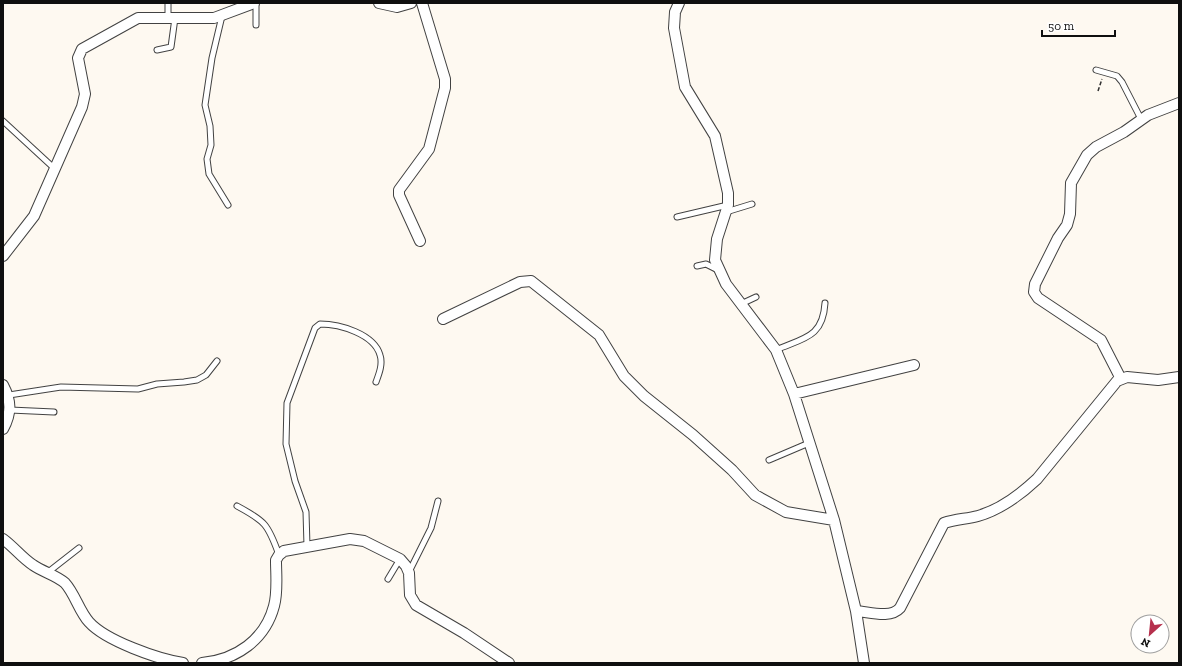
<svg xmlns="http://www.w3.org/2000/svg" width="1182" height="666" font-family="'Zilla Slab',serif">
  <style>
    .lines { fill: none; stroke-linecap: round; stroke-linejoin: round }
    .service-casing { stroke: #424242; stroke-width: 7 }
    .minor-casing { stroke: #424242; stroke-width: 12 }
    .path { stroke: #313131; stroke-width: 1.5; stroke-dasharray: 4 2; stroke-linecap: butt }
    .service { stroke: #fff; stroke-width: 5 }
    .minor { stroke: #fff; stroke-width: 10 }
  </style>
  <rect width="100%" height="100%" fill="#fef9f1"/>
  <g class="lines">
    <g class="service-casing">
      <path id="service" d="M168,3V18
        M256,3V25
        M222,16L212,58L205,105L210,126L211,145L207,159L209,174L228,205
        M157,50L171,47L175,18
        M1096,70L1117,76L1122,82L1141,119
        M3,121L55,169
        M726,212L752,204
        M677,217L728,205
        M697,266L706,264L718,270
        M741,304L756,297
        M776,350C803,338 823,338 825,303
        M9,395L61,387L138,389L157,384L184,382L197,380L206,375L217,361
        M10,410L54,412
        M769,460L809,443
        M237,506C265,521 268,524 279,555
        M307,546L306,512L295,481L286,444L287,403L315,328L320,324C340,324 374,334 380,355C383,364 379,374 376,382
        M409,572L431,528L438,501
        M47,573L79,548
        M388,579L400,559"/>
    </g>
    <g class="minor-casing">
      <path id="minor" d="M379,3L397,7L411,3
        M679,3L675,12L674,28L685,87L715,136L728,193V205L717,239L715,260L726,284L776,350L794,394L834,520L856,611L864,663
        M420,241L399,195V190L429,149L445,88V79L422,3
        M3,256L34,216L82,107L85,94L78,58L82,49L138,18H214L254,3
        M443,319L520,282L531,281L599,335L624,376L644,396L693,435L732,470L755,495L786,512L834,520
        M1121,379L1101,340L1038,298L1034,292L1035,284L1058,238L1067,225L1070,214L1071,183L1087,155L1096,147L1124,132L1148,115L1179,103
        M3,385C11,400 12,413 3,429
        M794,394L914,365
        M3,539C14,547 22,558 33,565C43,572 56,575 65,583C75,594 79,611 89,622C106,641 158,659 183,663
        M856,611C870,612 890,619 900,608L944,523C955,519 967,519 978,516C999,510 1021,494 1037,479L1117,381L1127,377L1158,380L1179,377
        M202,663C236,660 265,640 274,606C278,592 276,575 276,560L279,555L284,551L350,539L364,541L400,559L406,566L409,573L410,595L416,605L464,633L509,663"/>
    </g>
    <path class="path" d="M1098,91L1102,79"/>
    <use href="#service" class="service"/>
    <use href="#minor" class="minor"/>
  </g>
  <rect width="1182" height="666" fill="none" stroke="#0f0f0f" stroke-width="8"/>
  <g transform="translate(1150 634) rotate(207)"><circle r="19" fill="#ffffff" stroke="#9f9f9f"/>
  <path d="M0-3L7 15L0 10L-7 15Z" fill="#b6304d"/>
  <text y="-6" font-size="11" font-weight="bold" text-anchor="middle" fill="#0f0f0f">N</text>
  </g>
  <path d="M1042 30v6h73v-6" fill="none" stroke="#0f0f0f" stroke-width="2"/>
  <text x="1048" y="30" font-size="12" fill="#0f0f0f" stroke="#ffffff" stroke-width="3" paint-order="stroke">50 m</text>
</svg>
